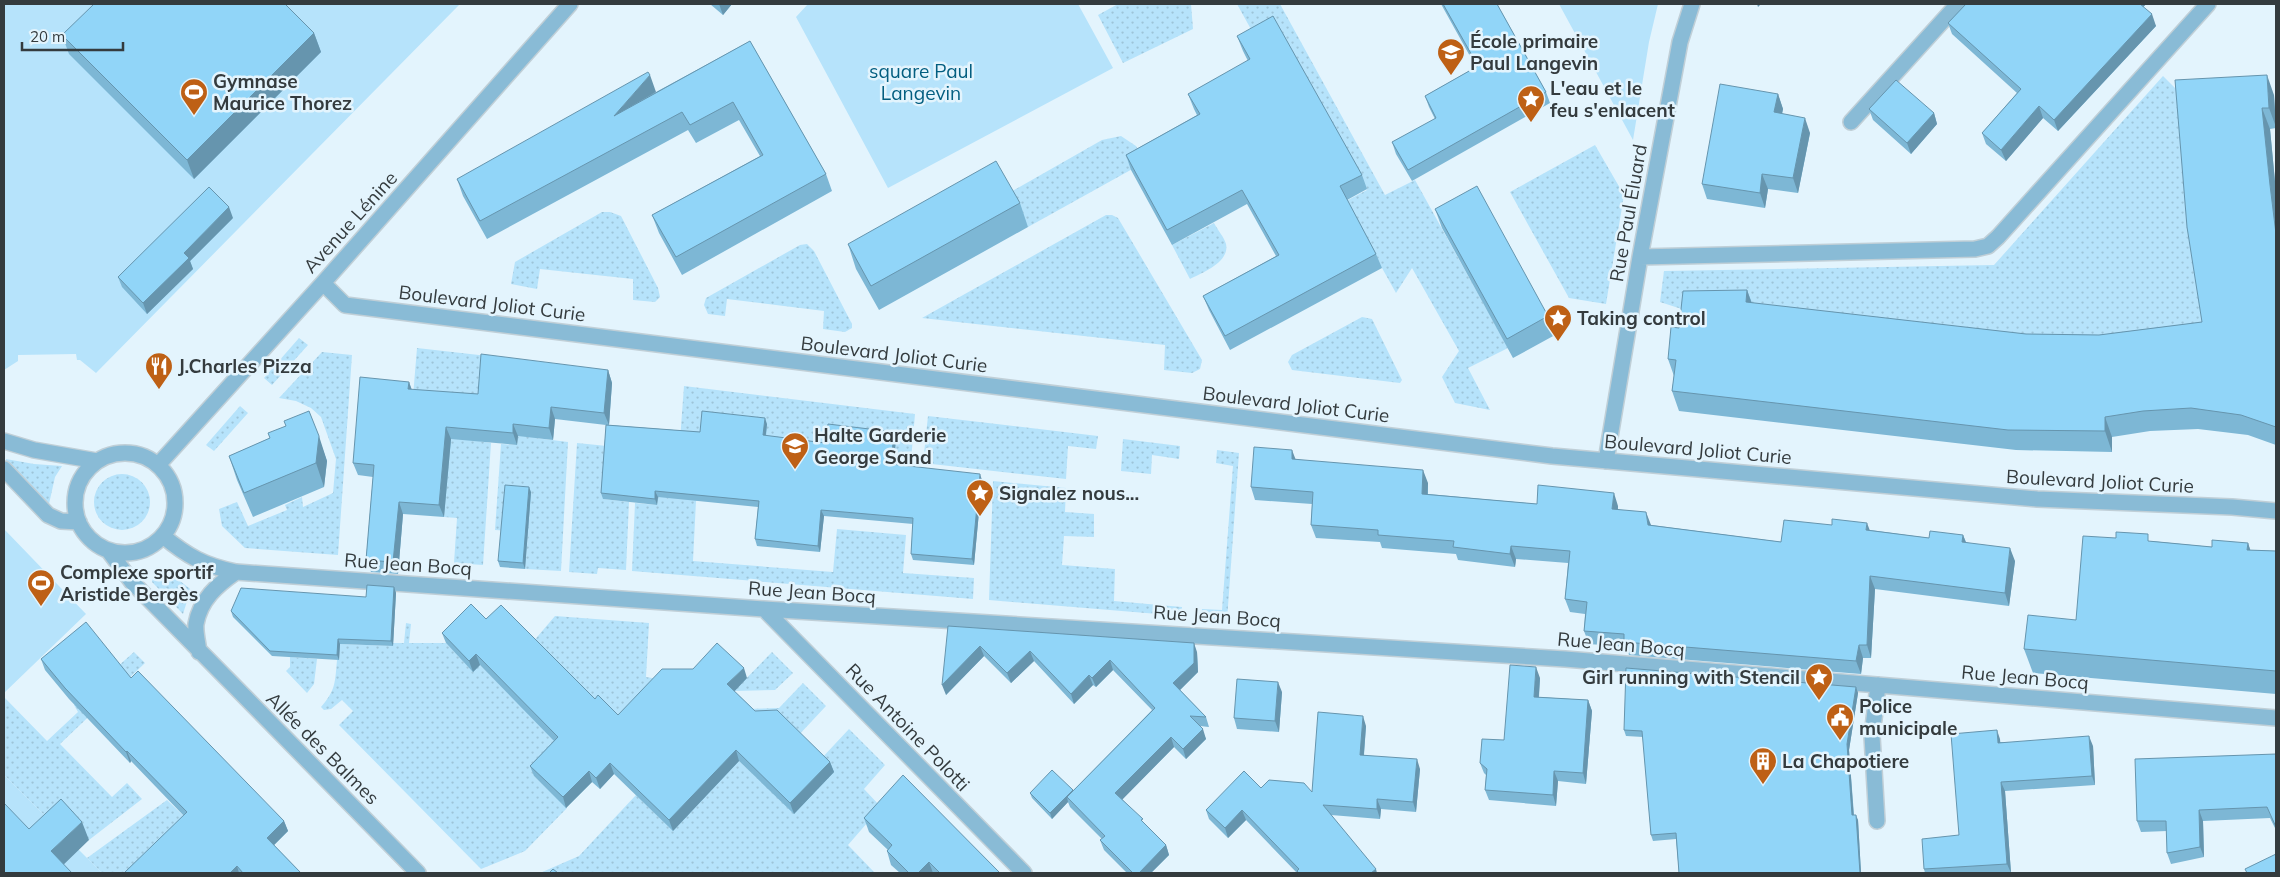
<svg xmlns="http://www.w3.org/2000/svg" width="2280" height="877" font-family="Mulish,sans-serif">
  <style>
    .grass { fill: url(#grass-dots) }
    .park { fill: #b6e3fb }
    .lines { fill: none; stroke-linecap: round; stroke-linejoin: round }
    .minor-casing { stroke: #c0cfd7; stroke-width: 18 }
    .minor { stroke: #89bbd6; stroke-width: 15 }
    .wall { fill: #7db7d5 }
    .shaded-wall { fill: #6695ae }
    .building { fill: #91d5f8; stroke: #6695ae }
    .labels { text-anchor: middle; dominant-baseline: central; stroke-width: 5; stroke-linejoin: round; paint-order: stroke }
    .poi-label { font-size: 19px; font-weight: bold; fill: #343b3e; stroke: #e3f4fd; text-anchor: start }
    .park-label { font-size: 19px; fill: #035e80; stroke: #e3f4fd }
    .street-label { font-size: 19px; fill: #343b3e; stroke: #e3f4fd }
  </style>
  <defs>
    <pattern id="grass-dots" width="8" height="8" patternUnits="userSpaceOnUse" patternTransform="scale(1.25)"><rect width="8" height="8" fill="#b6e3fb"/><path d="M2 2h.1M6 6h.1" fill="none" stroke="#9dc4d8" stroke-width="1.8" stroke-linecap="round"/></pattern>
  </defs>
  <rect width="100%" height="100%" fill="#e3f4fd"/>
  <path class="grass" d="M1118,4H1191L1193,29L1123,63L1098,15Z
    M1237,4H1280L1385,195L1415,180L1508,348L1468,368L1490,410L1455,403L1442,377L1459,351L1412,268L1396,293L1382,268L1331,209L1367,190L1258,42Z
    M2163,76L2179,92L2209,343L2107,356L1691,312L1660,302L1664,271L1994,265Z
    M1121,136L1136,146L1145,162L1028,227L1009,193L1102,140Z
    M1595,145L1624,195L1606,304L1569,298L1510,192Z
    M602,212H610L621,216L658,288L660,297L655,302L633,300V279L540,269L537,289L511,284L515,262Z
    M1106,215H1112L1118,218L1202,360L1200,369L1192,373L1164,370L1165,345L922,318Z
    M1214,223C1217,229 1224,237 1226,244C1230,262 1202,273 1190,279L1172,245Z
    M807,244L814,251L852,324V328L845,332L823,329L824,311L727,299L725,316L708,314L704,305L706,298L800,245Z
    M1362,317L1372,319L1400,376L1402,380L1400,383L1292,370L1288,362L1292,355Z
    M299,338L308,345L272,385L264,378Z
    M417,348L524,360L523,373L479,441L491,443L483,565L454,563L457,518L444,517L450,448L409,445Z
    M322,352L352,355L338,555L245,548L222,526L219,509L237,502L248,526L287,510L285,505L302,497L303,507L333,493L336,459L321,417L311,408L296,401L279,398Z
    M684,386L915,414L910,472L827,449L696,501L693,561L833,572L837,529L906,535L903,573L974,578L973,599L632,571L635,503L657,505L659,480L677,481Z
    M240,406L248,413L214,451L206,445Z
    M520,415L536,438L568,442L561,571L525,569L528,532L495,530L501,444L517,445Z
    M928,416L1098,436L1096,449L1068,446L1066,479L923,463Z
    M1123,439L1180,446L1179,459L1152,455L1151,474L1121,471Z
    M577,443L607,446L603,499L629,502L626,570L598,568L597,574L569,572Z
    M1217,450L1239,453L1227,620L1201,618L1202,609L1222,610L1233,466L1216,463Z
    M6,459L34,464L62,466L55,477L49,504L6,461Z
    M94 502a28 28 0 1 1 56 0a28 28 0 1 1-56 0Z
    M993,481L1066,488L1065,512L1094,514V537L1064,536L1062,565L1115,569L1114,601L1182,607V616L989,600Z
    M160,570H166L194,592L188,598L183,614L152,582L154,573Z
    M555,616L649,623L646,677L658,679L624,715L534,776L567,808L525,851L481,869L339,725L353,711L342,700L331,709L324,710L321,707C336,690 335,682 337,660H339L340,644L393,646V643H404L406,623L411,624L409,643H446L473,671L480,665L531,716L532,643Z
    M134,652L145,663L60,744L112,797L127,783L142,799L89,840L68,818L57,828L4,775V697L47,741L78,712L74,705Z
    M772,652L793,673L775,690L734,691Z
    M290,657L317,659L314,684L307,693L286,671L290,667Z
    M803,683L826,706L797,737L745,709L779,708Z
    M702,726L757,778L820,760L849,729L885,765L864,789L881,807L848,845L875,873H776L774,872L772,873H540L579,856L636,795L673,830Z
    M167,800L191,823L187,873H102L87,858Z"/>
  <path class="park" d="M4,4H460L96,373L80,360H77L76,354L18,355V361L4,370Z
    M808,4H1078L1113,68L888,188L796,17Z
    M1559,4H1658L1649,42L1633,140Z
    M4,529L86,614L4,693Z
    M4,775L102,873H4Z"/>
  <g class="lines">
    <g class="minor-casing">
      <path id="minor" d="M1851,122L1958,4
        M1640,257L1975,249L1988,246L1998,237L2208,4
        M323,283L345,305L1552,456L2037,499L2232,507L2276,511
        M4,441L34,450L97,461
        M75 503a50 50 0 1 1 100 0a50 50 0 1 1-100 0Z
        M1606,461L1640,257L1680,42L1692,4
        M158,465L323,283L570,4
        M4,469L48,515L61,521L79,522
        M163,536C187,556 205,566 236,572L764,609L1565,659L2276,718
        M108,550L132,582L418,873
        M764,609L1024,873
        M199,652C198,643 195,632 196,624C200,600 217,585 236,572
        M1877,821L1872,736L1878,685"/>
    </g>
    <use href="#minor" class="minor"/>
  </g>
  <path class="wall" d="M710,4H732L723,15Z
    M1441,4H1497L1546,92L1550,103L1412,181L1396,154L1392,142L1435,119L1429,107L1425,96L1476,67Z
    M1966,4H2146L2143,7L2156,26L2058,131L2043,118L2006,161L1986,144L1982,133L2017,93L1952,34L1948,23Z
    M314,33L321,52L194,179L69,54L62,35Z
    M1237,36L1362,175L1367,189L1347,200L1376,254L1382,268L1230,350L1209,310L1203,296L1276,256L1247,204L1172,245L1131,170L1126,155L1197,115L1194,109L1188,94L1248,61L1243,51Z
    M750,41L826,174L832,191L682,275L659,233L652,215L760,156L739,120L696,143L688,130L487,239L463,196L457,179L656,92Z
    M2175,80L2274,95L2276,128L2270,129L2276,192V445L2248,435L2198,429L2150,431L2112,437V452L2016,450L1679,411L1672,391L1674,376L1668,359L1679,328L1747,290L1752,303L2026,334L2099,335L2202,322Z
    M1778,94L1783,109L1782,114L1810,133L1798,193L1768,189L1765,208L1707,199L1702,184Z
    M1869,109L1934,113L1937,124L1911,154L1873,120Z
    M1020,203L1028,227L879,310L856,269L848,244Z
    M1435,209L1548,316L1555,335L1513,358L1442,228Z
    M233,218L190,261L193,269L147,314L122,287L118,277Z
    M608,370L612,383L609,425L700,432L767,424L766,436L825,443L896,438L894,465L982,480L974,565L913,560L911,554L913,524L824,516L820,552L757,546L755,539L758,507L658,497L657,505L603,499L601,493L606,425L555,419L553,440L518,436L517,445L451,439L444,517L403,514L398,574L371,572L366,560L373,477L358,475L353,463L409,382L412,390L478,394Z
    M309,411L327,461L324,487L253,517L237,480L229,456L270,438L286,426Z
    M1295,459L1428,483V494L1537,504L1618,506V509L1651,525L1781,542L1870,530L1929,538L1963,535L1966,542L2015,561L2009,606L1875,589L1871,658H1863L1861,674L1629,655L1626,647L1589,644L1584,631L1585,614L1570,612L1565,599L1568,563L1516,559L1515,567L1458,560L1456,554L1382,548L1380,542L1316,538L1311,525L1312,504L1255,500L1251,487Z
    M531,492L525,569L500,567L498,561Z
    M2151,541L2212,547L2248,543L2250,550L2276,551V694L2033,673L2024,649L2076,620Z
    M394,587L396,593L393,646L340,644L339,660L272,656L233,617L231,611L366,597Z
    M486,619L595,699L618,715L747,678L734,691L755,711L830,762L834,772L794,814L739,761L673,831L614,774L600,789L592,782L566,808L534,776L530,766L554,741L480,665L473,672L446,643L442,633Z
    M948,626L1197,652L1198,672L1180,690L1206,717L1209,727L1200,726L1206,739L1186,759L1174,747L1122,799L1144,824L1166,845L1169,855L1151,873H1127L1104,850L1100,840L1102,839L1070,807L1068,802L1052,819L1032,798L1030,793L1073,791L1152,710L1113,670L1096,687L1093,685L1074,704L1034,661L1011,683L984,656L946,695Z
    M41,659L131,678L284,821L288,831L274,845L301,873H124L184,816L131,761L130,763L69,699L45,670Z
    M1540,678L1539,697L1588,700L1592,711L1586,784L1558,781L1556,806L1489,800L1485,790L1486,775L1484,773L1480,763L1504,740Z
    M1856,687L1858,693L1849,750L1854,815L1858,820L1861,873H1679L1676,839L1653,841L1651,835L1643,737L1626,736L1624,730Z
    M1282,692L1279,732L1237,729L1234,718Z
    M1366,726L1364,755L1420,769L1416,812L1381,809L1380,819L1331,815L1377,873H1297L1246,820L1228,838L1209,819L1206,810L1261,788L1312,792Z
    M2000,739V742L2093,746L2095,785L2005,791L2011,873H1925L1924,869L1959,835Z
    M2276,754V830L2270,818L2203,821L2204,857L2171,864L2167,853V831L2141,832L2137,821Z
    M864,818L1000,873H900L891,865L887,851L888,850L869,832Z"/>
  <path class="shaded-wall" d="M719,4H732L723,15Z
    M1757,4H1761L1758,7Z
    M2137,4H2146L2140,11Z
    M2152,14L2156,26L2058,131L2054,120Z
    M314,33L321,52L194,179L187,160Z
    M650,75L656,92L614,116Z
    M2267,75L2274,95L2276,127L2269,108Z
    M1778,94L1783,109L1779,127L1774,112Z
    M2039,106L2043,118L2006,161L2001,150Z
    M2262,108L2270,129L2276,192V234L2270,185Z
    M1934,113L1937,124L1911,154L1907,143Z
    M1805,118L1810,133L1798,193L1793,178Z
    M1762,174L1768,189L1765,208L1760,193Z
    M229,207L233,218L190,261L193,269L147,314L143,303L184,253Z
    M1747,290L1754,310L1746,302Z
    M608,370L612,383L609,425L604,413Z
    M409,382L413,394L408,389Z
    M551,407L555,419L553,440L549,428Z
    M2105,417L2112,437V452L2105,431Z
    M765,418L767,424L765,441L763,435Z
    M513,424L518,436L517,445L513,433Z
    M446,427L451,439L444,517L439,505Z
    M894,432L896,438L893,471L891,464Z
    M319,436L327,461L324,487L316,463Z
    M1292,450L1297,463L1292,459Z
    M1423,470L1428,483L1427,507L1422,494Z
    M980,474L982,480L974,565L972,559Z
    M529,487L531,492L525,569L523,563Z
    M655,491L658,497L657,505L655,499Z
    M1614,493L1618,506L1617,522L1612,509Z
    M399,502L403,514L398,574L393,562Z
    M821,510L824,516L820,552L818,546Z
    M1646,512L1651,525L1653,538L1648,525Z
    M1867,523L1872,536L1866,530Z
    M1963,535L1968,548L1962,542Z
    M2248,543L2256,567L2247,550Z
    M1511,546L1516,559L1515,567L1510,554Z
    M2010,548L2015,561L2009,606L2005,593Z
    M1870,576L1875,589L1871,658L1867,645Z
    M394,587L396,593L393,646L391,641Z
    M338,639L340,644L339,660L337,655Z
    M1194,643L1197,652L1198,672L1177,693L1173,683Z
    M1859,645L1863,658L1861,674L1856,661Z
    M980,646L984,656L946,695L942,685Z
    M1030,651L1034,661L1011,683L1007,673Z
    M476,654L480,665L473,672L469,661Z
    M1110,660L1113,670L1096,687L1092,678Z
    M1536,667L1540,678L1538,707L1534,697Z
    M744,668L747,678L731,695L727,684Z
    M1089,675L1093,685L1074,704L1071,694Z
    M1278,682L1282,692L1279,732L1275,721Z
    M1856,687L1858,693L1849,750L1854,820L1852,815L1847,744Z
    M1588,700L1592,711L1586,784L1583,773Z
    M1363,716L1366,726L1363,765L1360,755Z
    M1203,729L1206,739L1186,759L1183,749Z
    M1997,730L2000,739L2001,752L1998,743Z
    M2089,736L2093,746L2095,785L2092,776Z
    M1171,737L1174,747L1119,803L1115,793Z
    M736,750L739,761L673,831L669,820Z
    M127,751L131,761L130,763L126,752Z
    M1417,759L1420,769L1416,812L1413,802Z
    M830,762L834,772L794,814L790,803Z
    M610,763L614,774L600,789L596,778Z
    M589,771L592,782L566,808L563,797Z
    M1554,771L1558,781L1556,806L1553,795Z
    M2001,782L2005,791L2011,873L2007,864Z
    M1073,790L1067,797L1068,802L1052,819L1050,813Z
    M1377,799L1381,809L1380,819L1377,809Z
    M1242,810L1246,820L1228,838L1225,828Z
    M2199,810L2203,821L2204,857L2200,847Z
    M1856,815L1858,820L1861,873H1860Z
    M284,821L288,831L271,848L267,838Z
    M82,822L89,840L58,870L51,851Z
    M1166,845L1169,855L1151,873H1138Z
    M929,862L933,873H918Z
    M237,866L239,873H230Z
    M1376,869L1377,873H1371Z"/>
  <path class="building" d="M94,4H285L314,33L187,160L62,35Z
    M1443,4H1497L1546,92L1408,170L1392,142L1436,118L1425,96L1478,66Z
    M1966,4H2140L2152,14L2054,120L2039,106L2001,150L1982,133L2021,89L1948,23Z
    M1273,16L1362,175L1340,186L1376,254L1225,336L1203,296L1279,255L1242,190L1167,230L1126,155L1200,114L1188,94L1250,59L1237,36Z
    M750,41L826,174L676,257L652,215L763,155L733,102L690,125L682,112L480,221L457,179L648,72L650,75L614,116Z
    M2267,75L2269,108H2262L2270,185L2276,234V427L2241,415L2191,408L2143,411L2105,417V431L2008,430L1672,391L1676,360L1668,359L1671,327L1679,328L1683,291L1747,290L1746,302L2026,334L2099,335L2202,322L2187,227L2175,80Z
    M1896,80L1934,113L1907,143L1869,109Z
    M1720,84L1778,94L1774,112L1805,118L1793,178L1762,174L1760,193L1702,184Z
    M996,161L1020,203L871,286L848,244Z
    M1477,186L1548,316L1507,339L1435,209Z
    M209,187L229,207L184,253L189,258L143,303L118,277Z
    M481,354L608,370L604,413L551,407L549,428L513,424V433L446,427L439,505L399,502L393,562L366,560L374,465L353,463L360,377L409,382L408,389L478,394Z
    M309,411L319,436L316,463L244,493L229,456L270,438L268,433L286,426L284,421Z
    M702,411L765,418L763,435L825,443L828,424L894,432L891,464L980,474L972,559L911,554L913,518L821,510L818,546L755,539L759,501L655,491V499L601,493L606,425L700,432Z
    M1254,447L1292,450V459L1423,470L1422,494L1537,504L1538,485L1614,493L1612,509L1646,512L1648,525L1781,542L1784,520L1832,525V519L1867,523L1866,530L1929,538L1930,531L1963,535L1962,542L2010,548L2005,593L1870,576L1867,645H1859L1856,661L1624,642V634L1584,631L1587,602L1565,599L1570,551L1511,546L1510,554L1453,547L1454,541L1378,535V530L1311,525L1313,492L1251,487Z
    M505,485L529,487L523,563L498,561Z
    M2116,532L2148,534V541L2212,547V540L2248,543L2247,550L2276,551V671L2024,649L2028,615L2076,620L2083,536L2116,538Z
    M367,585L394,587L391,641L338,639L337,655L270,651L231,611L241,588L366,597Z
    M471,604L486,619L501,605L595,699L598,695L618,715L662,669H693L717,643L744,668L727,684L755,711L777,710L830,762L790,803L736,750L669,820L610,763L596,778L589,771L563,797L530,766L558,737L476,654L469,661L442,633Z
    M86,622L131,678L138,671L284,821L267,838L301,873H243L237,866L230,873H124L187,812L127,751L126,752L65,688L41,659Z
    M948,626L1194,643V663L1173,683L1206,717L1190,716L1203,729L1183,749L1171,737L1115,793L1143,819L1141,820L1166,845L1139,873L1138,872L1137,873H1133L1100,840L1105,836L1067,797L1155,708L1110,660L1092,678L1089,675L1071,694L1030,651L1007,673L980,646L942,685Z
    M1510,665L1536,667L1534,697L1588,700L1583,773L1554,771L1553,795L1485,790L1487,769L1480,763L1482,739L1504,740Z
    M1626,668L1856,687L1847,744L1852,815H1856L1860,873H1679L1676,833L1651,835L1642,731L1624,730Z
    M1237,679L1278,682L1275,721L1234,718Z
    M1318,712L1363,716L1360,755L1417,759L1413,802L1377,799V809L1323,805L1376,869L1371,873H1299L1297,871L1299,869L1242,810L1225,828L1206,810L1244,771L1261,788L1269,780L1304,783L1312,792Z
    M1997,730L1998,743L2089,736L2092,776L2001,782L2007,864L1924,869L1922,839L1959,835L1951,734Z
    M2276,754V827L2267,807L2199,810L2200,847L2167,853L2166,821H2137L2135,759Z
    M1052,770L1073,790L1050,813L1030,793Z
    M903,775L1000,873H940L929,862L918,873H909L887,851L892,845L864,818Z
    M61,799L82,822L51,851L72,873H4V803L29,829Z
    M2276,854V873H2247L2245,869Z
    M553,869L558,873H549Z"/>
  <defs>
    <g id="school-pin" transform="scale(1.4375)"><path d="M0 17L-7.5 6A9.5 9.5 0 1 1 7.5 6Z" fill="#be6015" stroke="#e3f4fd"/><path d="M0-5L7-2L0 1L-7-2ZM-4 1L0 2.5L4 1V4Q0 6-4 4Z" fill="#fff"/></g>
    <g id="stadium-pin" transform="scale(1.4375)"><path d="M0 17L-7.5 6A9.5 9.5 0 1 1 7.5 6Z" fill="#be6015" stroke="#e3f4fd"/><path d="M0-5a6.5 5 0 1 0 0 10a6.5 5 0 1 0 0-10ZM-3.5-1.8h7v3.6h-7Z" fill="#fff"/></g>
    <g id="sight-pin" transform="scale(1.4375)"><path d="M0 17L-7.5 6A9.5 9.5 0 1 1 7.5 6Z" fill="#be6015" stroke="#e3f4fd"/><path d="M0-6L1.8-2.2L6-1.7L2.9 1.2L3.7 5.4L0 3.3L-3.7 5.4L-2.9 1.2L-6-1.7L-1.8-2.2Z" fill="#fff"/></g>
    <g id="restaurant-pin" transform="scale(1.4375)"><path d="M0 17L-7.5 6A9.5 9.5 0 1 1 7.5 6Z" fill="#be6015" stroke="#e3f4fd"/><path d="M-5-6h1v4h1v-4h1v4h1v-4h1v5L-1.5 .5V6h-2V.5L-5-1ZM5-6V6H3V1.5H1.5Q1.5-4 5-6Z" fill="#fff"/></g>
    <g id="civic-pin" transform="scale(1.4375)"><path d="M0 17L-7.5 6A9.5 9.5 0 1 1 7.5 6Z" fill="#be6015" stroke="#e3f4fd"/><path d="M-.6-6.5H3V-4.5H.6V-3L4-1V1h2V6H-6V1h2V-1L-.6-3ZM-1.2 2.5V6h2.4V2.5Z" fill="#fff"/></g>
    <g id="building-pin" transform="scale(1.4375)"><path d="M0 17L-7.5 6A9.5 9.5 0 1 1 7.5 6Z" fill="#be6015" stroke="#e3f4fd"/><path d="M-4-6H4V6H1V3H-1V6H-4ZM-2.5-4.3h1.7v1.8h-1.7ZM.8-4.3h1.7v1.8H.8ZM-2.5-1h1.7V.8h-1.7ZM.8-1h1.7V.8H.8Z" fill="#fff"/></g>
  </defs>
  <g fill-rule="evenodd">
    <use href="#school-pin" x="1451" y="52"/>
    <use href="#stadium-pin" x="194" y="92"/>
    <use href="#sight-pin" x="1531" y="99"/>
    <use href="#sight-pin" x="1558" y="318"/>
    <use href="#restaurant-pin" x="159" y="366"/>
    <use href="#school-pin" x="795" y="446"/>
    <use href="#sight-pin" x="980" y="493"/>
    <use href="#stadium-pin" x="41" y="583"/>
    <use href="#sight-pin" x="1819" y="677"/>
    <use href="#civic-pin" x="1840" y="717"/>
    <use href="#building-pin" x="1763" y="761"/>
  </g>
  <g class="labels">
    <g class="poi-label">
      <text x="1470" y="41">École primaire<tspan x="1470" dy="22">Paul Langevin</tspan></text>
      <text x="213" y="81">Gymnase<tspan x="213" dy="22">Maurice Thorez</tspan></text>
      <text x="1550" y="88">L'eau et le<tspan x="1550" dy="22">feu s'enlacent</tspan></text>
      <text x="1577" y="318">Taking control</text>
      <text x="178" y="366">J.Charles Pizza</text>
      <text x="814" y="435">Halte Garderie<tspan x="814" dy="22">George Sand</tspan></text>
      <text x="999" y="493">Signalez nous...</text>
      <text x="60" y="572">Complexe sportif<tspan x="60" dy="22">Aristide Bergès</tspan></text>
      <text x="1800" y="677" text-anchor="end">Girl running with Stencil</text>
      <text x="1859" y="706">Police<tspan x="1859" dy="22">municipale</tspan></text>
      <text x="1782" y="761">La Chapotiere</text>
    </g>
    <g class="park-label">
      <text x="921" y="71">square Paul<tspan x="921" dy="22">Langevin</tspan></text>
    </g>
    <g class="street-label">
      <text transform="translate(1628 213) rotate(-80)">Rue Paul Éluard</text>
      <text transform="translate(350 222) rotate(-48)">Avenue Lénine</text>
      <text transform="translate(492 303) rotate(7)">Boulevard Joliot Curie</text>
      <text transform="translate(894 354) rotate(7)">Boulevard Joliot Curie</text>
      <text transform="translate(1296 404) rotate(7)">Boulevard Joliot Curie</text>
      <text transform="translate(1698 449) rotate(5)">Boulevard Joliot Curie</text>
      <text transform="translate(2100 481) rotate(3)">Boulevard Joliot Curie</text>
      <text transform="translate(408 564) rotate(4)">Rue Jean Bocq</text>
      <text transform="translate(812 592) rotate(4)">Rue Jean Bocq</text>
      <text transform="translate(1217 616) rotate(4)">Rue Jean Bocq</text>
      <text transform="translate(1621 644) rotate(5)">Rue Jean Bocq</text>
      <text transform="translate(2025 677) rotate(5)">Rue Jean Bocq</text>
      <text transform="translate(908 727) rotate(46)">Rue Antoine Polotti</text>
      <text transform="translate(323 748) rotate(45)">Allée des Balmes</text>
    </g>
  </g>
  <rect width="2280" height="877" fill="none" stroke="#343b3e" stroke-width="10"/>
  <path d="M22 42v8h101v-8" fill="none" stroke="#343b3e" stroke-width="2.5"/>
  <text x="30" y="42" font-size="15" fill="#343b3e" stroke="#e3f4fd" stroke-width="4" paint-order="stroke">20 m</text>
</svg>
